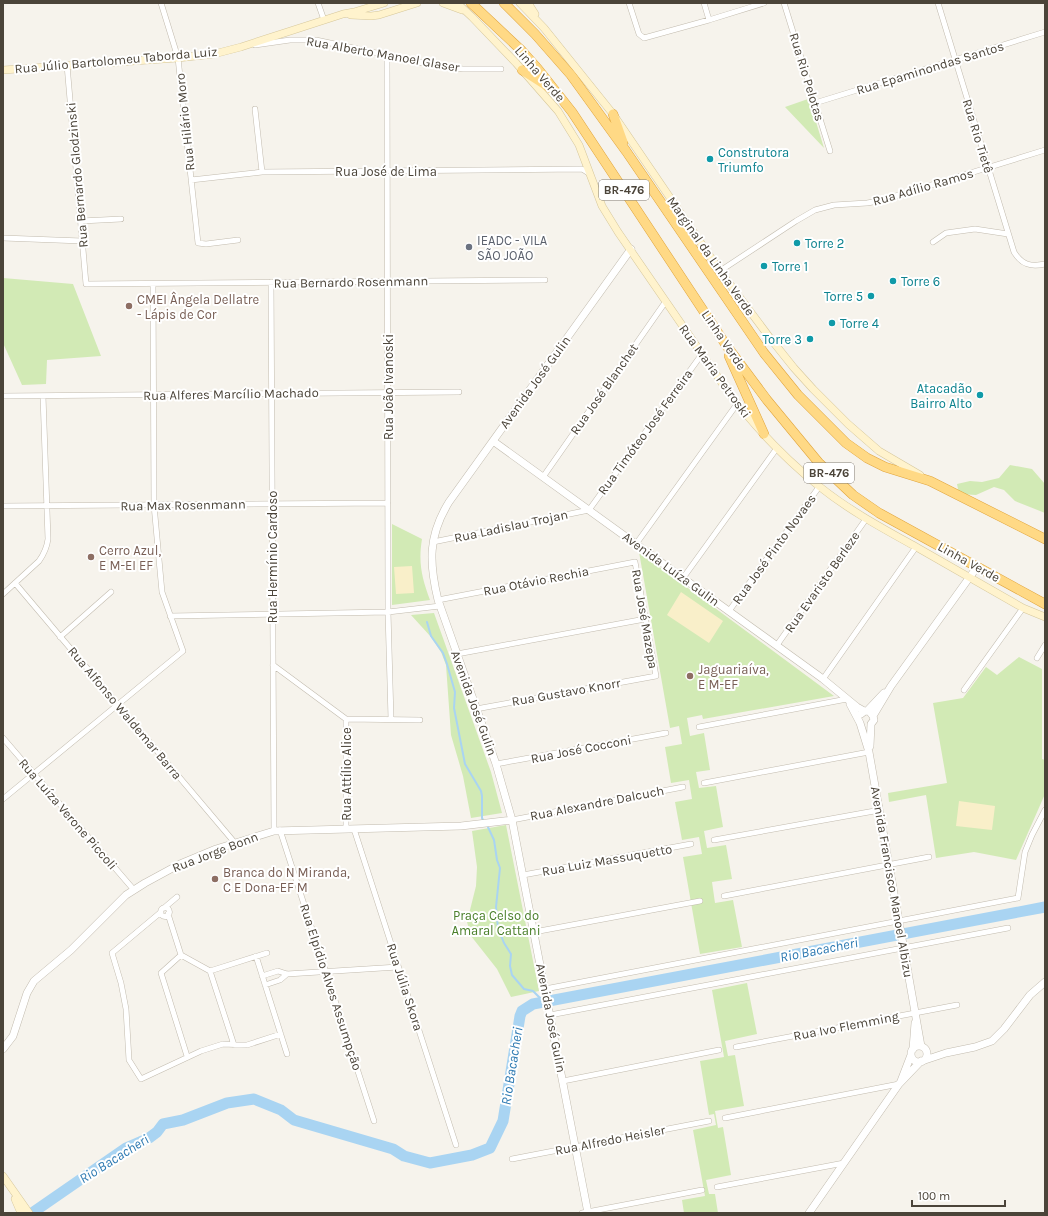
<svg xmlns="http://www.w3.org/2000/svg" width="1048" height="1216" font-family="Karla,sans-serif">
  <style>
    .green { fill: #d2eab5 }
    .sand { fill: #f9efc9 }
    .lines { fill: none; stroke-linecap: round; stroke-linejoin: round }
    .stream { stroke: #a9d4f2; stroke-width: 2 }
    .river { stroke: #a9d4f2; stroke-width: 11 }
    .minor-casing { stroke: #c2bbae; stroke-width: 6 }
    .tertiary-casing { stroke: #c2bbae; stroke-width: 8 }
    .secondary-casing { stroke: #d6c79b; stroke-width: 8 }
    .trunk-casing { stroke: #e0a43c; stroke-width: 10 }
    .minor { stroke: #fff; stroke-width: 5 }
    .tertiary { stroke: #fff; stroke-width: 7 }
    .secondary { stroke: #fff3cd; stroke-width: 7 }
    .trunk { stroke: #ffd985; stroke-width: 9 }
    .culture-dot { fill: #0f9aa8; stroke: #fff; stroke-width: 1.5 }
    .worship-dot { fill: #6b7280; stroke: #fff; stroke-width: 1.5 }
    .education-dot { fill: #8d6e63; stroke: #fff; stroke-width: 1.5 }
    .labels { text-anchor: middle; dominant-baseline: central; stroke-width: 4; stroke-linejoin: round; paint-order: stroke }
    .shield { fill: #fff; stroke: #817c74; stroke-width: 1 }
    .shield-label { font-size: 12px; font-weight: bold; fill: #4b4439 }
    .street-label { font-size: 13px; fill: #4b4439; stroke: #fff }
    .culture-label { font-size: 13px; fill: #0d838f; stroke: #fff; text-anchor: start }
    .worship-label { font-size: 13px; fill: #5b616d; stroke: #fff; text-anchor: start }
    .education-label { font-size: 13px; fill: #785e54; stroke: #fff; text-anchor: start }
    .park-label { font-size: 13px; fill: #4a7f2a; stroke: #fff }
    .water-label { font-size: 14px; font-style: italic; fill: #2e7ab2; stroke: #fff }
  </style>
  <rect width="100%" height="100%" fill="#f6f3ec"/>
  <path class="green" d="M808,99H809L824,148L785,107Z
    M3,278L73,284L101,356L47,360L46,384L22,385L3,343Z
    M1010,465L1032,469L1045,484V513L1015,501L1004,490L994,487L976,495L959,494L957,484L970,481L982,482L999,478Z
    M392,524L422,539C418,563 422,578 430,600L392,605Z
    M639,552L834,696L703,719L702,715L687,718L690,736L704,733L710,770L696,772L699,788L716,786L723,827L704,831L707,848L726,845L732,879L712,882L715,903L733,900L742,947L700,954L683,857L702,854L699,837L682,840L675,802L692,799L689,780L671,783L665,747L682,744L679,726L670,728Z
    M434,613L491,772L502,813L471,818L463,776L451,735L446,665L441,652L431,637L411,615Z
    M1019,657L1042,669V759L1045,760V794L1016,860L974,852L936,858L926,795L889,802L888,793L947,783L933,703L963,698L986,667L997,675Z
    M506,825L539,991L511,997L497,969L471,936L467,922L476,886L477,867L472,831Z
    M747,983L757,1034L725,1041L728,1056L735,1055L744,1106L715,1111L718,1128L723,1127L731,1175L706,1180L709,1194H715L718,1213H684L682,1200L705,1196L693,1130L716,1125L714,1114L709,1115L700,1061L724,1057L712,990Z"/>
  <path class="sand" d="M412,566L414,593L396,594L394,567Z
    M681,592L723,621L709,643L667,615Z
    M959,801L995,806L992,830L956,826Z"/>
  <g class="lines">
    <path class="stream" d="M427,622L431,636L443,653L447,664L455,692L454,708L465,764L481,791L482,796V818L484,822
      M487,825L494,840L497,860L500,868L496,907L498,928L504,943L511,954L510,966L512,975L524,989L533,991L544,1002"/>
    <path class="river" d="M32,1213L126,1148L149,1138L157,1132L163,1124L183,1120L227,1103L254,1099L281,1110L294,1120L393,1149L404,1156L430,1163L472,1155L490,1148L503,1121L520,1016L522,1011L533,1004L1045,907"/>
    <g class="minor-casing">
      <path id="minor" d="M161,3L178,58L198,243L206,244L238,240
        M318,3L324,20
        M629,3L639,34L644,38L709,20L764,3
        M704,3L709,20
        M784,3L830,151
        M938,3L1014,252C1022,265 1031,267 1045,264
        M255,45L290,40H316L437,66L463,69H501
        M387,55L388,612L391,719
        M67,65L86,284L545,280
        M815,103L1045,32
        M255,109L262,172
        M191,180L262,172L582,169L590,174
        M81,221L121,219
        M3,238L82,241
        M933,242L946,233L975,229L1008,234
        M720,271L796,221L815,210L834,205L867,203L879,201L1045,150
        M271,282L274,831
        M3,396L459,392
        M543,477L666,301
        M3,506L388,503
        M433,542L589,510L702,354
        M636,544L737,404
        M683,578L777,448
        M15,583L235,843
        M3,594L39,561C44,554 47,547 48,539L43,396
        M438,600L635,562L656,676L476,709
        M729,611L819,487
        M170,616L388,612L440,606
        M60,637L111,592
        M777,645L866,519
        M457,654L645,619
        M1037,658L1045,645
        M273,665L346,719L420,720
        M823,679L916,547
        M964,690L1023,608
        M346,719V829
        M699,727L847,699
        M3,738L134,890
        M496,764L666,733
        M704,783L869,752
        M3,799L183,651L162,592L154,505L153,284
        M512,820L683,787
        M354,829L456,1145
        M280,830L374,1121
        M714,840L880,810
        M523,875L691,844
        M724,896L929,857
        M160.5 912a4.5 4.5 0 1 1 9 0a4.5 4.5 0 1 1-9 0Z
        M164,908L177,897
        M161,912L112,953L121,983L126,1009L129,1060L141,1079L201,1051L223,1044L247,1045L281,1034
        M168,914L181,955L210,971L267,953
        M534,932L700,901
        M181,955L161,973L187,1056
        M256,956L287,1054
        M210,971L234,1045
        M262,976L278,971L287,974L398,967
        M265,985L280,980L287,974
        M545,989L1018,898L1025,852L1032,835L1045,810
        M550,1015L1008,928
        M736,1047L957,1005
        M563,1081L719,1050
        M725,1118L899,1084
        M512,1159L709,1121
        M717,1187L844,1163
        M582,1213L702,1190"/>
    </g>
    <g class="tertiary-casing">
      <path id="tertiary" d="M493,441L823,679L857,707L864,711
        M850,704L860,723L869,752L921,1046
        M867,711L884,693
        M861,714L865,711H869L873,716L874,720L871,724L870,746
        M873,716L891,686L977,567
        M911 1054a8 8 0 1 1 16 0a8 8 0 1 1-16 0Z
        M3,1049L13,1036L27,993L34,981L71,950L126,895L145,883L180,864L216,849L274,831L461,826L512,820
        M913,1049L915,1023
        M925,1060L946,1053L975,1047L992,1041L1004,1029L1030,995L1045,982
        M901,1081L911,1055
        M588,1213L512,820L496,764L438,600C429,563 428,536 449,502L631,249
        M809,1213L899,1084L921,1061"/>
    </g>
    <g class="secondary-casing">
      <path id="secondary" d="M443,3L462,10
        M457,3L472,17L516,63L558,111L579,145L602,206L618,232L724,386C751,423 784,458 820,487C850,511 884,529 918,548C953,568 988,588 1023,608L1045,617
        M520,3L544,28L613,114L720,271L770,338L794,368L813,389L848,424L879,451L920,475
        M528,3L535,14
        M351,15L371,16L379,15L417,3
        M3,70L178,58L214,54L241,47L343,14L354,12L384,3
        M3,1176L29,1213
        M15,1199L21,1213"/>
    </g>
    <g class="trunk-casing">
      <path id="trunk" d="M471,3L522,51L538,69L572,112L726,345L767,400L819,463L853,495L879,513L1045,604
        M504,3L535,34L571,75L626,151L764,353L798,395L846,443L867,458L885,467L930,481L1045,539
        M522,70L550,88
        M613,114L623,142
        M729,356L764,434"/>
    </g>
    <use href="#minor" class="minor"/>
    <use href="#tertiary" class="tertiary"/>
    <use href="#secondary" class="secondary"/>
    <use href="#trunk" class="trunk"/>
  </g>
  <g class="culture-dot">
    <circle cx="710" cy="159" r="4"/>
    <circle cx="797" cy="243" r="4"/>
    <circle cx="764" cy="266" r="4"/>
    <circle cx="893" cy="281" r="4"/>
    <circle cx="871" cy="296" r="4"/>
    <circle cx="832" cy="323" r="4"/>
    <circle cx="810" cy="339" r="4"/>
    <circle cx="980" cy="395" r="4"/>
  </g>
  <circle class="worship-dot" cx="469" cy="247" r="4"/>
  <g class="education-dot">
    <circle cx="129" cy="306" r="4"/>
    <circle cx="91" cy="557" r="4"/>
    <circle cx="690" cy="676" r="4"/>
    <circle cx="215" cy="879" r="4"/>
  </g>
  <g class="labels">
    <g class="shield">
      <rect x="599" y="180" width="50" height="20" rx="3"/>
      <rect x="804" y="463" width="50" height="20" rx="3"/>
    </g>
    <g class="shield-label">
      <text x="624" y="190">BR-476</text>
      <text x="829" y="473">BR-476</text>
    </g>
    <g class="street-label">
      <text transform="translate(383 54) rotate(10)">Rua Alberto Manoel Glaser</text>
      <text transform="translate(116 60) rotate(-5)">Rua Júlio Bartolomeu Taborda Luiz</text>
      <text transform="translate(930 68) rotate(-17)">Rua Epaminondas Santos</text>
      <text transform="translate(540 74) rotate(49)">Linha Verde</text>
      <text transform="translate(807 77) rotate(73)">Rua Rio Pelotas</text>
      <text transform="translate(185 122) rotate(-96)">Rua Hilário Moro</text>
      <text transform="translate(978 136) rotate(73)">Rua Rio Tietê</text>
      <text x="386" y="171">Rua José de Lima</text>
      <text transform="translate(77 175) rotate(-95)">Rua Bernardo Glodzinski</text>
      <text transform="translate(923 187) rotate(-16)">Rua Adílio Ramos</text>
      <text transform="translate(711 256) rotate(55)">Marginal da Linha Verde</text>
      <text transform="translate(351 282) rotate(-1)">Rua Bernardo Rosenmann</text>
      <text transform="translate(724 340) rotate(56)">Linha Verde</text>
      <text transform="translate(715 371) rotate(54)">Rua Maria Petroski</text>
      <text transform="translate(535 382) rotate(-54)">Avenida José Gulin</text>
      <text transform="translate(388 387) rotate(-90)">Rua João Ivanoski</text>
      <text transform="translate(604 389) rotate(-55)">Rua José Blanchet</text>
      <text transform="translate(231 394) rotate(-1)">Rua Alferes Marcílio Machado</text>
      <text transform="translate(645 432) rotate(-54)">Rua Timóteo José Ferreira</text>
      <text transform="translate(183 505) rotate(-1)">Rua Max Rosenmann</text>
      <text transform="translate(511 526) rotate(-12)">Rua Ladislau Trojan</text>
      <text transform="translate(774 549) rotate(-54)">Rua José Pinto Novaes</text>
      <text transform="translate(272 557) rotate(-90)">Rua Hermínio Cardoso</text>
      <text transform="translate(969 562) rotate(29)">Linha Verde</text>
      <text transform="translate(671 569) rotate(36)">Avenida Luíza Gulin</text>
      <text transform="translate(536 581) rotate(-11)">Rua Otávio Rechia</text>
      <text transform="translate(822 582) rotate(-55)">Rua Evaristo Berleze</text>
      <text transform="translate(645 619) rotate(80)">Rua José Mazepa</text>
      <text transform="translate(566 692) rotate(-10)">Rua Gustavo Knorr</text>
      <text transform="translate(474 703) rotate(70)">Avenida José Gulin</text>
      <text transform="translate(125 713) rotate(50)">Rua Alfonso Waldemar Barra</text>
      <text transform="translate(581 749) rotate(-11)">Rua José Cocconi</text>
      <text transform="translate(346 774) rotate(-90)">Rua Attílio Alice</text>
      <text transform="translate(597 803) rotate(-11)">Rua Alexandre Dalcuch</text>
      <text transform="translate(68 814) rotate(49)">Rua Luíza Verone Piccoli</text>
      <text transform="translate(215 852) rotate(-21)">Rua Jorge Bonn</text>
      <text transform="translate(607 860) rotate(-10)">Rua Luiz Massuquetto</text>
      <text transform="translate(892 882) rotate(80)">Avenida Francisco Manoel Albizu</text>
      <text transform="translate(331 987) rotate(72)">Rua Elpídio Alves Assumpção</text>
      <text transform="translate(405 987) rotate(72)">Rua Júlia Skora</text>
      <text transform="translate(551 1018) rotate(79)">Avenida José Gulin</text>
      <text transform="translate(846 1026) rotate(-11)">Rua Ivo Flemming</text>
      <text transform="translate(610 1140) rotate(-11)">Rua Alfredo Heisler</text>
    </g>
    <g class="culture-label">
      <text x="718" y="152">Construtora<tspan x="718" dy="15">Triumfo</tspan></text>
      <text x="805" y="243">Torre 2</text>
      <text x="772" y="266">Torre 1</text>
      <text x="901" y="281">Torre 6</text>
      <text x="863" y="296" text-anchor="end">Torre 5</text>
      <text x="840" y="323">Torre 4</text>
      <text x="802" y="339" text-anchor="end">Torre 3</text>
      <text x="972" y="388" text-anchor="end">Atacadão<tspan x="972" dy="15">Bairro Alto</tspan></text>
    </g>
    <g class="worship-label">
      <text x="477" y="240">IEADC - VILA<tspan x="477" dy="15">SÃO JOÃO</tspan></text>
    </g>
    <g class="education-label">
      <text x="137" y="299">CMEI Ângela Dellatre<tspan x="137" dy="15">- Lápis de Cor</tspan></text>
      <text x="99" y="550">Cerro Azul,<tspan x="99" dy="15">E M-EI EF</tspan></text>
      <text x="698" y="669">Jaguariaíva,<tspan x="698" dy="15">E M-EF</tspan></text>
      <text x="223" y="872">Branca do N Miranda,<tspan x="223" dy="15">C E Dona-EF M</tspan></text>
    </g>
    <g class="park-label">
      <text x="496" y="915">Praça Celso do<tspan x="496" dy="15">Amaral Cattani</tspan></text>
    </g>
    <g class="water-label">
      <text transform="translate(819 950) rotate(-11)">Rio Bacacheri</text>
      <text transform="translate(512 1066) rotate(-81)">Rio Bacacheri</text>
      <text transform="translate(114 1159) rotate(-32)">Rio Bacacheri</text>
    </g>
  </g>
  <rect width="1048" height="1216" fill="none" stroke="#4b4439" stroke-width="8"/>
  <path d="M912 1200v6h93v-6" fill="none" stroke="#4b4439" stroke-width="2"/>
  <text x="918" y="1200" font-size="12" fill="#4b4439" stroke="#ffffff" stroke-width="3" paint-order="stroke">100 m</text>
</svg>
